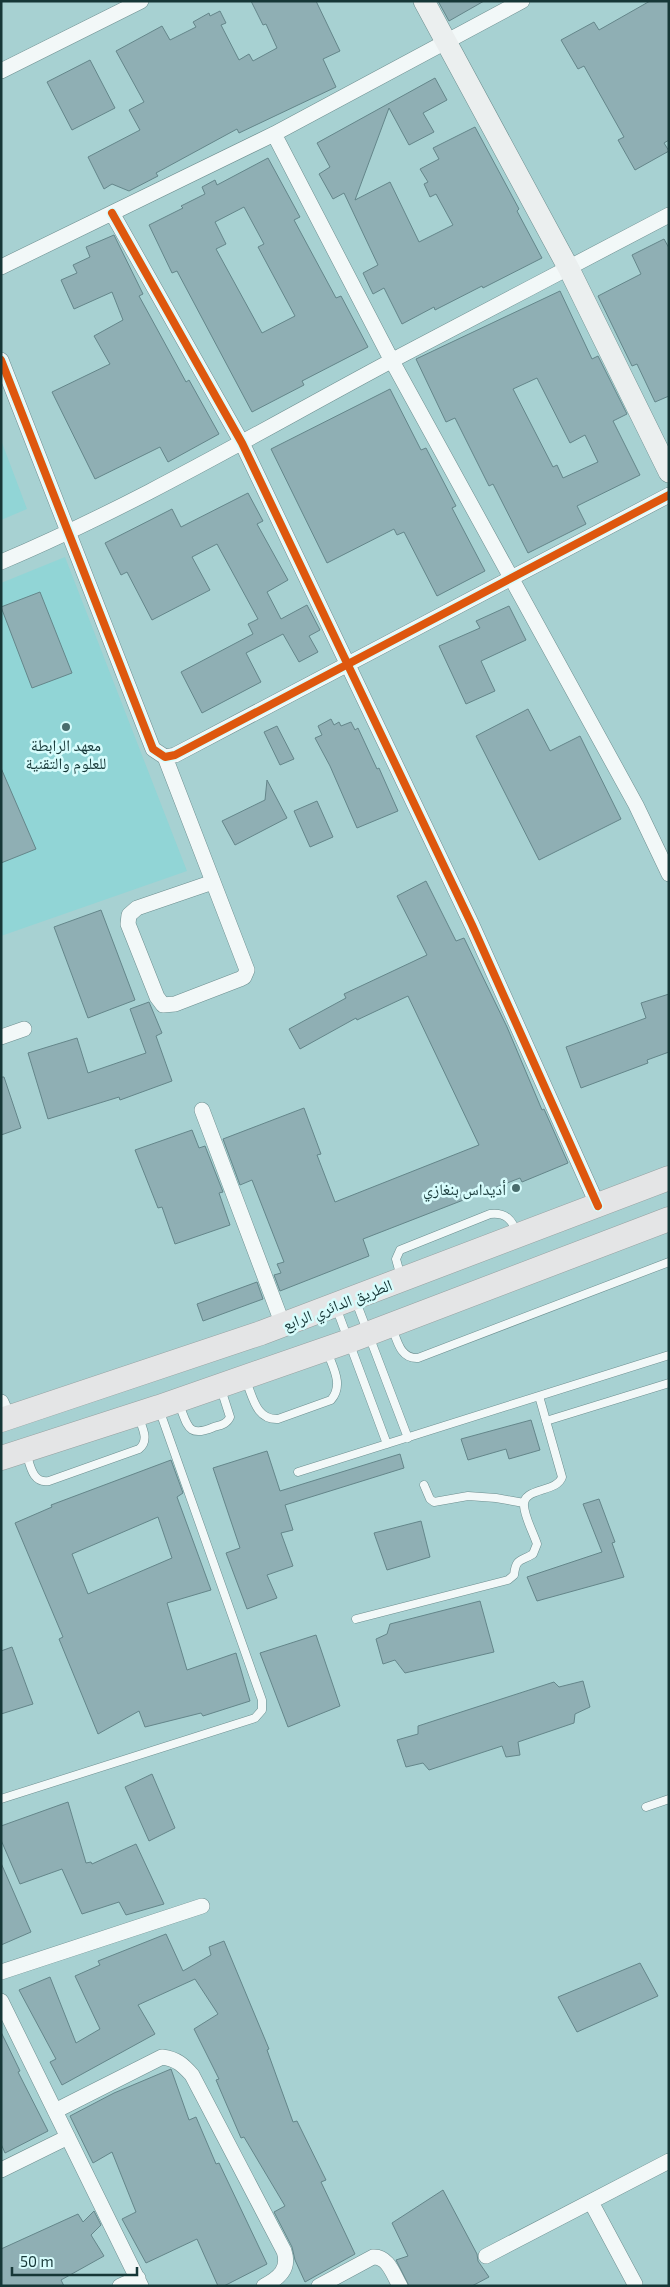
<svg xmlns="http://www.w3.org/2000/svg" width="670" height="2287" font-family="'Exo 2','Noto Naskh Arabic',sans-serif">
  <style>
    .built { fill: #91d5d6 }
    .building { fill: #8fafb4; stroke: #64868a; fill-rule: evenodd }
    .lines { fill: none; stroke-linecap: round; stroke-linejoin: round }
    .service-casing { stroke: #6c8e8f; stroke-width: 9 }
    .minor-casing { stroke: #6c8e8f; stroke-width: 16 }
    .secondary-casing { stroke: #6c8e8f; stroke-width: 22 }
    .primary-casing { stroke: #95a0a0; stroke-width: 25 }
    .service { stroke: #f2f8f8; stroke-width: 8 }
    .minor { stroke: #f2f8f8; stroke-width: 15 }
    .secondary { stroke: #ebefef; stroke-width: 21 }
    .primary { stroke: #e4e5e6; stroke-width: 24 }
    .cycleway-casing { stroke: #d7fcfc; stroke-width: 11 }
    .cycleway { stroke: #de570e; stroke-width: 8 }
    .poi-dot { fill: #496d6d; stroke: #d7fcfc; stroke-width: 2 }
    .labels { text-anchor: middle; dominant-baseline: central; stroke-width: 5; stroke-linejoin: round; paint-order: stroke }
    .poi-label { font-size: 16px; fill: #163737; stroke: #d7fcfc }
    .street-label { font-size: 16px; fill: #163737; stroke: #d7fcfc }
  </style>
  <rect width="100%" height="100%" fill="#a7d1d2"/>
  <path class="built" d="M1,440L27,509L1,520Z
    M65,557L187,871L1,936V583Z"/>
  <path class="building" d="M251,1H316L340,51L323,59L336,87L239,133L237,129L156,173L158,176L129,191L112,184L104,189L88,157L140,130L129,110L144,102L116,51L162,26L170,40L196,27L193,22L209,13L210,16L220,11L226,23L221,25L239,60L249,54L253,61L277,48L266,24L263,25Z
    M438,1H484L449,21Z
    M650,1H669V140L664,143L669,151L635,170L618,140L624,137L584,66L578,69L561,40L594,22L599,30Z
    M90,60L115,108L72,130L47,82Z
    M435,78L447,100L423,113L434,132L409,145L389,108L355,200L390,182L419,242L453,225L436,194L430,197L424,184L428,182L420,169L439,159L433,148L475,127L519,209L517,211L542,258L483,288L482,286L435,310L434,307L402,324L384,288L373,294L363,273L378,265L344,193L333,199L319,174L330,167L317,143Z
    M268,158L300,217L294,220L336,298L341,296L368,347L302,381L304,385L252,412L177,271L172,273L149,225L183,208L181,206L205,194L202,187L215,180L217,185ZM244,207L264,244L258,247L295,316L262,333L216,249L226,244L215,222Z
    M114,235L143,294L139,296L186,382L189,380L219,434L168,462L160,447L95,479L52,392L110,364L94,336L123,320L112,292L74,309L61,280L77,273L73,265L90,257L86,247Z
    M664,239L669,248V396L655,402L637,364L632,366L598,296L641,274L632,255Z
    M560,291L592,359L598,356L627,414L613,421L640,475L577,506L586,524L528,553L493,484L489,486L455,418L446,422L416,359ZM537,378L570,443L585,435L598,462L563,478L557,465L553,467L513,389Z
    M390,389L421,450L426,448L456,506L452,508L485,571L437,596L404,532L397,535L394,529L327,563L271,449Z
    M248,493L263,521L257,524L288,580L267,592L281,619L307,605L320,630L309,636L318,652L299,662L283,634L246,653L261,682L202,713L181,672L253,634L248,624L258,619L217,544L192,557L210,590L152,620L127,572L121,575L105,543L172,509L181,527Z
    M40,592L72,673L32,688L1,607Z
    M509,606L526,640L481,661L495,691L466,704L439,646L480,628L476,621Z
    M528,709L550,751L580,736L621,819L539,860L476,736Z
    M331,719L334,725L339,722L341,726L351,722L355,730L358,728L377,769L379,768L398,811L357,828L330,766L315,738L322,735L318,726Z
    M277,726L294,759L280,765L264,732Z
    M1,768L36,849L1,863Z
    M267,780L287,818L235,845L222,821L265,800Z
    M317,801L333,837L310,847L294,811Z
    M426,881L456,941L464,938L507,1027L542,1110L544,1109L568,1163L522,1182L520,1178L363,1239L369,1256L280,1291L274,1275L281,1273L277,1264L284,1262L252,1180L240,1185L223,1139L304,1108L321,1154L317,1155L335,1202L479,1145L408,996L357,1020L356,1018L300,1049L289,1029L346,998L344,994L427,955L397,896Z
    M101,910L135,1000L88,1018L54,927Z
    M669,994V1052L647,1060L648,1063L581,1088L566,1047L646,1018L641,1003Z
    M149,1002L162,1033L156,1036L172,1081L120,1100L119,1097L48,1119L28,1053L77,1038L88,1073L146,1053L130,1009Z
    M1,1077H4L21,1128L1,1135Z
    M192,1130L199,1148L205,1146L223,1192L219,1193L230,1225L175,1244L162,1207L158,1208L135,1150Z
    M257,1282L263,1299L203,1321L197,1304Z
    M531,1420L540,1450L509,1459L506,1449L468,1460L461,1439Z
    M267,1451L280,1491L400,1454L404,1468L285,1505L293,1530L281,1533L293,1566L267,1575L277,1598L247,1609L226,1553L240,1548L213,1468Z
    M171,1460L183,1493L177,1497L211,1590L167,1603L187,1670L236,1653L250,1701L203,1716L201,1713L145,1727L139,1711L98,1734L59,1639L63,1637L15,1523L52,1507L51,1505ZM158,1517L172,1558L88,1594L72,1554Z
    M599,1499L615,1542L612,1543L624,1577L537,1601L527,1577L602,1552L583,1504Z
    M421,1521L430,1557L387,1570L374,1533Z
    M480,1601L494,1652L405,1673L395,1660L383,1664L376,1639L387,1634L390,1624Z
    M316,1635L340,1706L288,1727L260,1653Z
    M12,1647L33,1704L1,1714V1651Z
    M583,1681L590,1707L575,1714L574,1723L518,1742L520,1755L506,1757L502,1746L429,1770L423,1763L406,1767L397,1740L418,1734V1726L554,1682L559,1687Z
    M152,1774L175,1828L149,1841L125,1787Z
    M68,1802L86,1863L91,1862L92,1864L136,1844L164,1904L126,1915L119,1902L82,1914L62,1869L20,1884L1,1840V1826Z
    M1,1863L31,1932L1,1945Z
    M166,1934L183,1971L211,1955L209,1947L224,1941L269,2049L267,2050L293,2122L297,2121L326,2180L321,2182L355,2254L305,2282L295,2260L292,2247L274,2212L285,2206L244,2137L241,2138L216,2080L219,2079L194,2029L218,2014L195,1979L138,2005L155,2034L62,2085L50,2062L56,2059L19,1990L50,1977L76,2043L100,2029L75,1976L100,1965L98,1961Z
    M640,1963L658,1996L577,2032L558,1997Z
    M1,2032L20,2071L18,2072L48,2131L5,2153L1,2144Z
    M171,2069L189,2120L196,2117L216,2164L219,2163L267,2264L224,2286H218L197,2239L146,2263L122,2219L136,2212L112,2152L93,2163L70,2116L114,2093Z
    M443,2190L477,2254L478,2261L489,2277L472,2286H409L396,2260L408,2256L392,2223Z
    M94,2211L101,2225L91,2235L104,2256L61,2280L64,2286H1V2249L78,2214L83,2222Z"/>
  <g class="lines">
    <g class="service-casing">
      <path id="service" d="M401,1277L396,1259L400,1250L490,1214C506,1212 512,1220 517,1233
        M355,1299L408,1438
        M336,1307L387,1444
        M392,1327C397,1340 400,1359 418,1358L669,1262
        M246,1381C253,1397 256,1420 278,1419L331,1400C344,1385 333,1368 327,1351
        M178,1402C188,1424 186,1439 214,1427C221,1425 227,1424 230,1417L221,1389
        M546,1421L669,1383
        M26,1452C30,1464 32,1484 49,1481L139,1449C150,1440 142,1427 138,1416
        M298,1472L669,1355
        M424,1485L430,1499L434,1502L468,1496L496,1498L524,1503
        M356,1619L508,1580L514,1575C516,1558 520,1562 533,1554L537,1544C533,1532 525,1518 524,1506C522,1487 557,1493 562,1477L539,1396
        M1,1799L255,1718L262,1710V1700L159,1409
        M646,1807L669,1799"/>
    </g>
    <g class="minor-casing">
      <path id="minor" d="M1,71L141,1
        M274,134L392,361L636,805L669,874
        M112,213L242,443L472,925L598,1206
        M1,267L274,134L522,1
        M1,360L153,749L165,757L175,755L669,495
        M1,562C136,505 262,430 391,361C483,312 577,264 669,215
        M165,757L247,970L244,977L240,979L175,1004L163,1005L157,997L128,924L129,915L137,908L213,882
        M1,1037L24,1029
        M202,1110L283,1325
        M1,1402L8,1418
        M1,1972L202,1906
        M1,2001L141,2286
        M55,2111L162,2057C177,2059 183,2065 192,2075L284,2251C290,2269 279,2278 264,2286
        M1,2170L68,2137
        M591,2202L635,2284
        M486,2256L669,2161
        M120,2286L138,2278
        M319,2286L373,2257C388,2256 393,2274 400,2286"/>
    </g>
    <g class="secondary-casing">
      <path id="secondary" d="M424,1L569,269L669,472"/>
    </g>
    <g class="primary-casing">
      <path id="primary" d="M1,1420L261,1333L669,1178
        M1,1458L159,1407L349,1341L669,1219"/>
    </g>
    <use href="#service" class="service"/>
    <use href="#minor" class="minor"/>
    <use href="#secondary" class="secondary"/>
    <use href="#primary" class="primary"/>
    <g class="cycleway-casing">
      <path id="cycleway" d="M112,213L242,443L472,925L598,1206
        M1,360L153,749L165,757L175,755L669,495"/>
    </g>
    <use href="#cycleway" class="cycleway"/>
  </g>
  <g class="poi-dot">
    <circle cx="66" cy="727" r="5"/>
    <circle cx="516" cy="1188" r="5"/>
  </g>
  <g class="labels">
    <g class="poi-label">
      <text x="66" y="744">معهد الرابطة<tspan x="66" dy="18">للعلوم والتقنية</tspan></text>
      <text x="506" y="1188" text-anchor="end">أديداس بنغازي</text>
    </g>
    <g class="street-label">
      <text transform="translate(337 1304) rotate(-21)">الطريق الدائري الرابع</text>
    </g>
  </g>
  <rect width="670" height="2287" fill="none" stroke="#163737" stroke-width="5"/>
  <path d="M12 2267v8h125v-8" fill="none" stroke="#163737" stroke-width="2.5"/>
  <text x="20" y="2267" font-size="15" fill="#163737" stroke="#d7fcfc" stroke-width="4" paint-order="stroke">50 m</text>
</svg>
